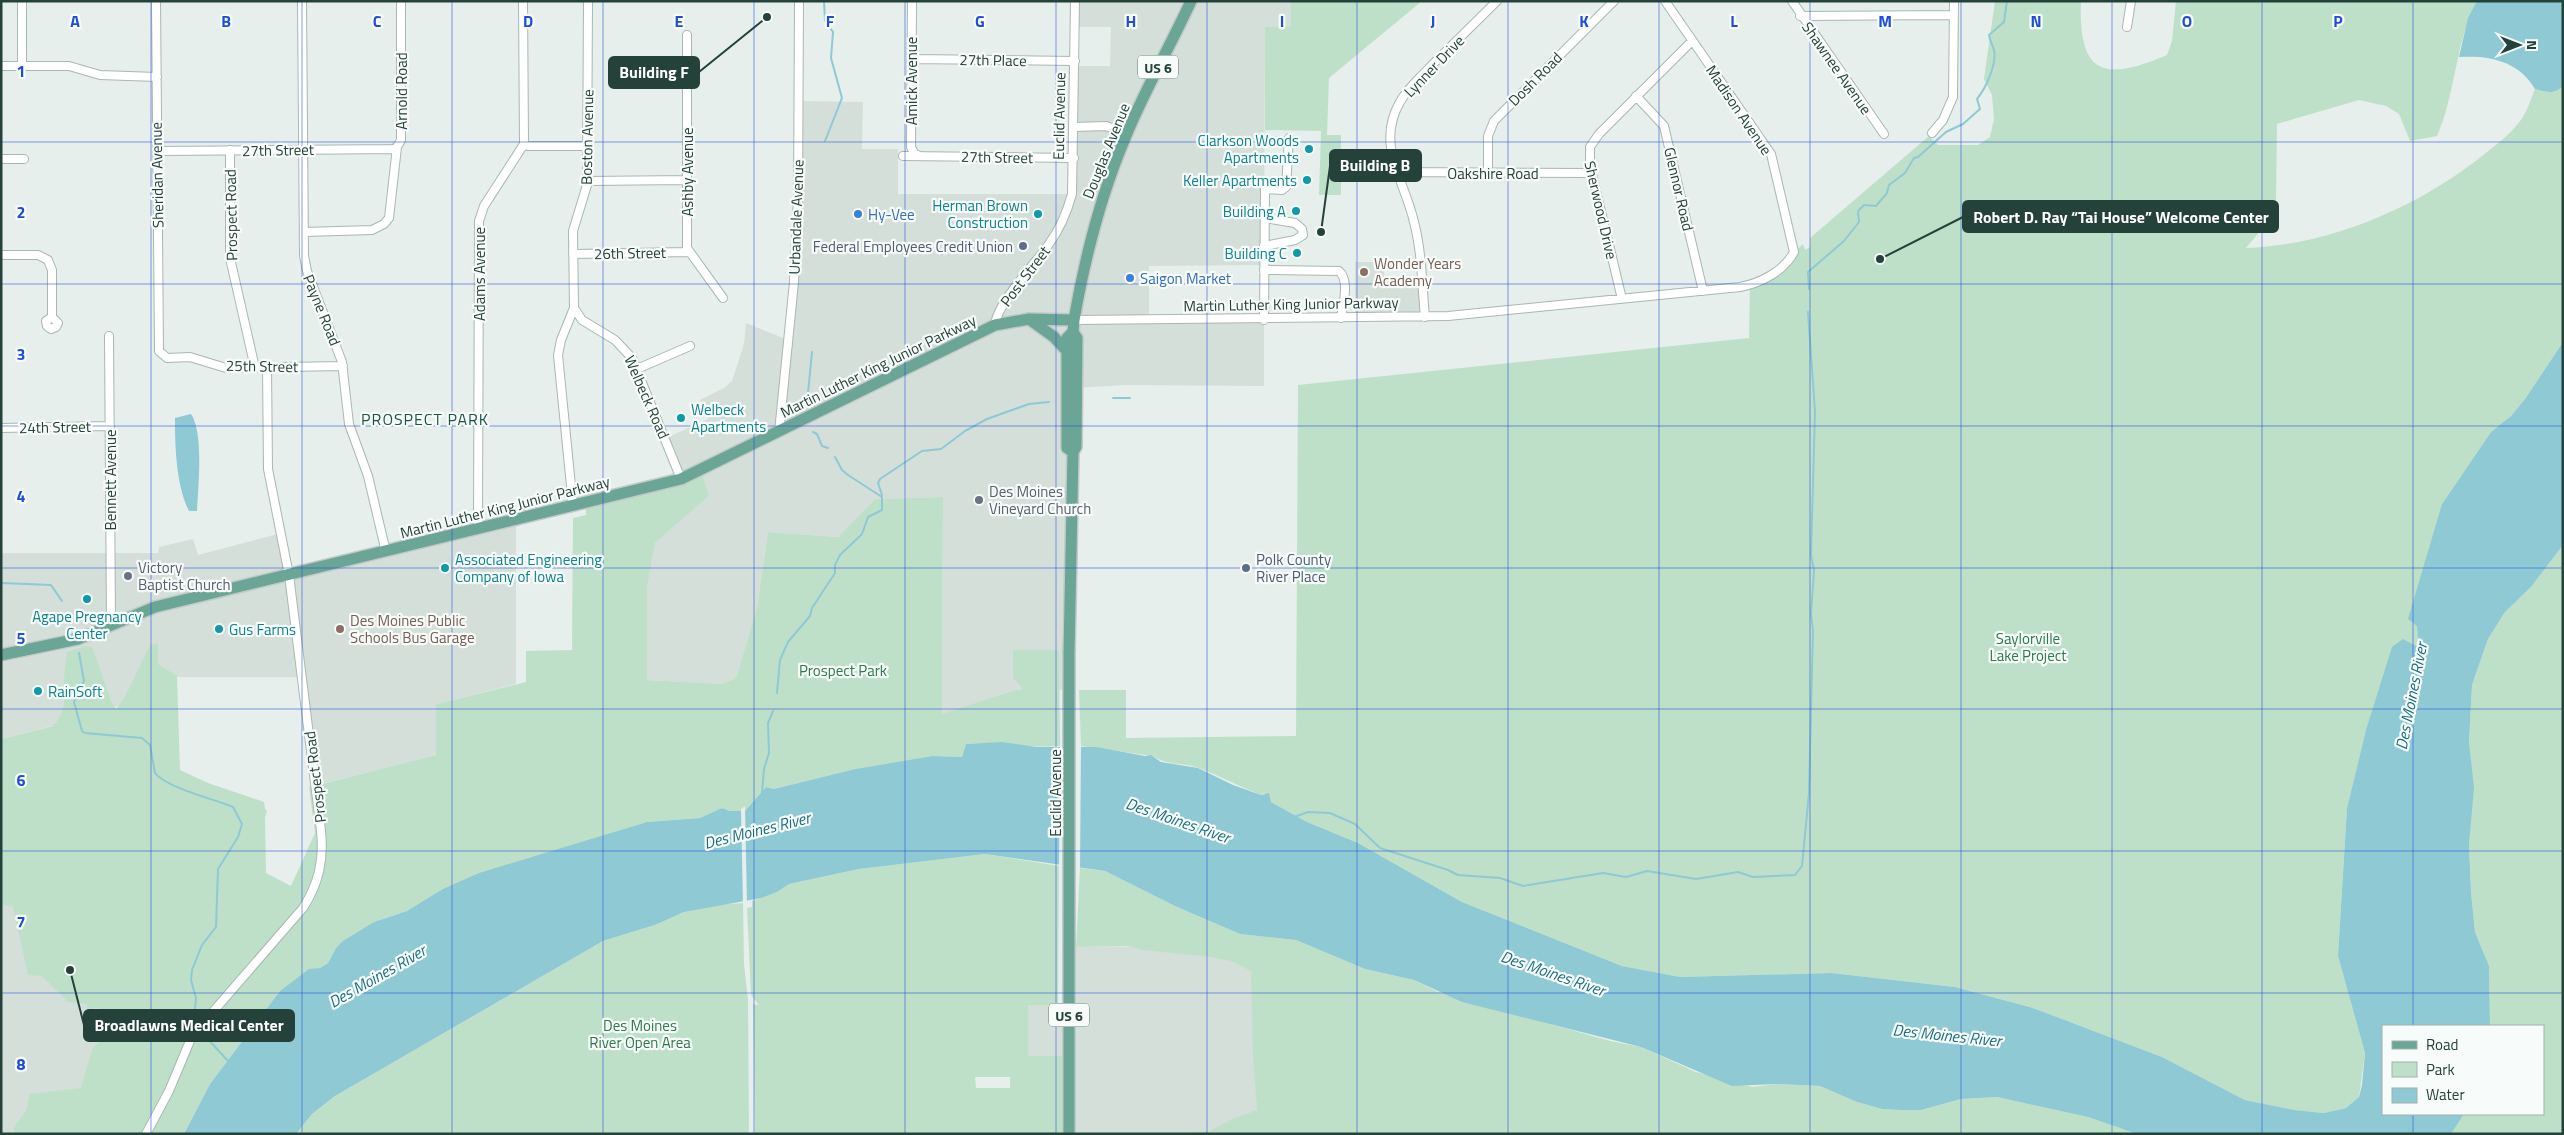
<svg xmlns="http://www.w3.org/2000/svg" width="2564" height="1135" font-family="'Titillium Web',sans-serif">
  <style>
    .built { fill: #d4dfda }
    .green { fill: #bfe0c8; fill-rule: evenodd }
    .water { fill: #8ec9d4 }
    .pier { fill: #e6efeb }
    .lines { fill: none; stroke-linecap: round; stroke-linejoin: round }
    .stream { stroke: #8ec9d4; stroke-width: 2 }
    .street-casing { stroke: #a8b8b2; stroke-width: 10 }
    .primary-casing { stroke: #c2cac8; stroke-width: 14 }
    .street { stroke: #fff; stroke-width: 8 }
    .primary { stroke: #6aa596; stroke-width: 11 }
    .grid { fill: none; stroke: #1d4ed8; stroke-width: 1; stroke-opacity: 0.55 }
    .culture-dot { fill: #0f9aa8; stroke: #f7fbf9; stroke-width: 2 }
    .shop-dot { fill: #3f7fe0; stroke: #f7fbf9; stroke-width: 2 }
    .service-dot { fill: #5c6f8a; stroke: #f7fbf9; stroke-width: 2 }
    .education-dot { fill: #8d6e63; stroke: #f7fbf9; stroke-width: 2 }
    .worship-dot { fill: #6b7280; stroke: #f7fbf9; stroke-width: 2 }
    .labels { text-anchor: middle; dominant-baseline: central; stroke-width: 4.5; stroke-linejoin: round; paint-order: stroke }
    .shield { fill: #f7fbf9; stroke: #637a73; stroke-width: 1 }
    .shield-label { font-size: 14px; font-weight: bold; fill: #24423a }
    .street-label { font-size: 15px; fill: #24423a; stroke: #f7fbf9 }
    .culture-label { font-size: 15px; fill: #0d838f; stroke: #f7fbf9; text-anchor: end }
    .shop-label { font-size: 15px; fill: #366cbe; stroke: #f7fbf9; text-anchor: start }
    .service-label { font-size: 15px; fill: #4e5e75; stroke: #f7fbf9; text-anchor: end }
    .education-label { font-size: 15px; fill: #785e54; stroke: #f7fbf9; text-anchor: start }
    .worship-label { font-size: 15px; fill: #5b616d; stroke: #f7fbf9; text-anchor: start }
    .park-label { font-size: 15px; fill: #2d7a4b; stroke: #f7fbf9 }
    .neighbourhood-label { font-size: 16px; letter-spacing: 1px; fill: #1f5548; stroke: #f7fbf9 }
    .water-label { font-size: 16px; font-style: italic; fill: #1c6f80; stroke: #f7fbf9 }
    .grid-label { font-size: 16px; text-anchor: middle; font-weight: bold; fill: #1d4ed8; stroke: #f7fbf9; stroke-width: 4.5; stroke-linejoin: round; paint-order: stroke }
    .leader { fill: none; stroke: #24423a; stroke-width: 2 }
    .callout-dot { fill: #24423a; stroke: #f7fbf9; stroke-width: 2 }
    .callout { fill: #24423a; stroke: #24423a; stroke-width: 2 }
    .callout-label { font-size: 16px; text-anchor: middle; font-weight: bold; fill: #fff }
  </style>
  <rect width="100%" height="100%" fill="#e6efeb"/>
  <path class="built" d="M1075,1H1291V27L1265,28L1264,265L1149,266V320H1264V386L1125,385L1075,388L1070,690H1015L942,715L943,497L875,499L838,537L768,532L757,607L736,678L722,684L647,680V589L655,543L709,496L681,479L666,438L708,419L700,400L724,388L732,381L744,344L746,323L788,340L799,101L863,102L862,149H898V194H1072L1075,66H1110L1111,27H1075Z
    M1355,262H1384V277H1421L1425,317L1355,318Z
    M516,519V684L436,704V755L316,785L302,677H156V690L98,714L1,739V655L69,641V634L1,648V553H158L159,547L193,539L198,555L281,533L289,574Z
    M1,893L125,896L101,1134H1Z
    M1254,945L1253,1053L1259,1134H1069V1057H1028V1005H1069V947Z"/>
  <path class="green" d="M1291,1H1422L1329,78L1327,135H1341V195H1319L1321,131L1265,130V27H1291Z
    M1995,1H2081C2078,75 2104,82 2167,55L2172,41L2176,1H2477C2455,43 2456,93 2437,136L2410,141L2399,114L2386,106L2359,100L2277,124L2276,199L2266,224L2246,248C2332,245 2421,206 2487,152C2500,142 2514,131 2523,117C2528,109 2531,98 2535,89C2546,92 2554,95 2563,86V342L2525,399L2511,416L2491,432L2442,504L2417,626L2418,647L2366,730L2347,808L2338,956L2365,1053L2359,1097L2346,1108L2324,1113L2294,1110L2245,1100L2162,1057L2033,1008L1955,987L1831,973L1680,977L1622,966L1462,902L1358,843L1307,822L1271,802L1264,793L1261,795C1240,787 1220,776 1199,768C1183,762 1167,766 1153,756L1081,746L1079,690H1126V738L1296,736L1298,385L1749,338L1750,285L1764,280L1803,244L1805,250L1810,247V238L1929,136L1938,145H1978L1990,137L1994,119L1992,95L1984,79Z
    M701,471L709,496L655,543L647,589V680L722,684L736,678L757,607L768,532L838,537L875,499L943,497L942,714L1015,690H1022L1019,683L1013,679V650H1057L1059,653L1060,746C1029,748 998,742 966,744L962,757L932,756L855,769L774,789L766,787L745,811H730L722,808L700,818L647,822L513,864L407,911L374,922L336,948L328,963L320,968L309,970L280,991L210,1084L184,1134H14V1127L27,1109L29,1094L81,1088L92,1049L104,1037L107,1029L102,1023L105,1014L99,1008L87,1009V1004L68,1002L42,976L28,975L13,907L1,904V739L53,726C68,708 63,700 64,680C64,671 66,662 67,652L85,646L92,647L112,703L116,709C132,690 138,665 151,644H158V664L177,676L180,770L208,783L264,802L265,809L267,811L265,817L266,873L291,886L315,833L309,787L436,755V704L526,682V651L572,650L573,518L586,515V503Z
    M2563,545V1134H2451L2464,1114H2543V1026H2490L2489,966L2475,932L2471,892L2469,845L2473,788L2469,742L2472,685L2488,639L2505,612L2531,587Z
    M985,854L1059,866L1058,1005H1028V1056H1062V1134H755L753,1004L759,1005L751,995L747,908L752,907V901L777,892L789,884L859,869ZM975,1077H1010V1088H976Z
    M1080,868L1105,871L1177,907L1240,934L1296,940L1365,969L1414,980L1438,992L1610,1041L1641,1047L1696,1072L1752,1087L1777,1084L1820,1086L1857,1102L1882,1109L1900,1110H1921L1961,1099L1997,1097L2088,1117L2137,1134H1176L1210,1131L1232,1119L1257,1110L1253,1059L1251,971L1231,961L1211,957L1142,950L1128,946L1076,947Z
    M743,903L744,964L748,1000L749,1134H296L312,1114L335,1096L603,941L655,925L684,912L714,905Z"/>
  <path class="water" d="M2477,1H2563V86C2554,95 2546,92 2535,89C2519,61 2489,55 2459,57L2468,18Z
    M2563,342V545L2531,587L2505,612L2488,639L2472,685L2469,742L2474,788L2469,845L2471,892L2475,932L2489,966L2490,1026H2383V1114H2464L2451,1134H2137L2088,1117L1997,1097L1961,1099L1921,1110H1900L1882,1109L1857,1102L1820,1086L1777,1084L1732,1086L1641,1047L1462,1002L1414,980L1365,969L1296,940L1240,934L1177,907L1105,871L985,854L859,869L789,884L777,892L761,898L684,912L655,925L603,941L335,1096L312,1114L296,1134H184L210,1084L280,991L309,969L320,968L328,963L336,948L343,941L374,922L407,911L443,889L479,873L647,822L700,818L722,808L730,811H745L766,787L774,789L855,769L932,756L962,757L966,744L1002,742L1037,747H1096L1145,756L1151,755L1161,762L1198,768L1233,785L1261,795L1269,793L1271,802L1307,822L1358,843L1462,902L1622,966L1680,977L1831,973L1955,987L2033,1008L2162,1057L2245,1100L2294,1110L2324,1113L2346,1108L2359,1097L2362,1085L2365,1053L2338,956L2347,808L2366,730L2392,647L2403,639L2418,647L2417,626L2408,619L2442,504L2491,432L2511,416L2525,399Z
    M191,414C204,433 198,488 197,511H189C176,485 175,446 175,418Z"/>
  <path class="pier" d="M1060,743L1081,744L1080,871L1059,869Z
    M745,806L747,904L743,905L741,809Z"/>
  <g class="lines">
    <path class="stream" d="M824,1L825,21L833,32L831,58L842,98L825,141
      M1809,289L1808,272L1844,241L1859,222L1858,211L1864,205L1876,206L1887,193L1889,185L1905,173L1914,158L1918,157L1946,132L1963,124L1980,109L1977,99C1986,88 1997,64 1994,50C1992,44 1990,41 1989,35L2004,22L2007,1
      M808,393L812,352
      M1113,398H1130
      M813,432L817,434L822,446L828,448
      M882,495L878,483L880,479L922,451L941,449L965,431L987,419L1029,404L1049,402
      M1,583L51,585L62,601
      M79,653L84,681L74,702L82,731L85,733L142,738L150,745L155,773C167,788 214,799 233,807L242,824L238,837L218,869L216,927L202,945L192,970L191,980L196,998L194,1020
      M777,693L780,660L788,642L810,616L812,608L835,573V565L840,555L862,534L868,517L882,510V497L848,475L842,470L835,457
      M762,793L764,769L769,753L768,723L773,711
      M1294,817L1308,812L1330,813L1355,824L1380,848L1448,870L1458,875L1500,878L1523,886L1603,873L1626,877L1647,871L1696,879L1738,872L1753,877L1795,875L1802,866L1809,793L1813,631L1811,614L1814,570L1811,555L1815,412L1808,312
      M205,1036L229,1062"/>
    <g class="street-casing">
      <path id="street" d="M22,1V66
        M156,1L159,351L167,358L190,357L226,368L343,366
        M302,1L304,256L307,271L342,362L349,424L368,476L386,552
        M912,1L911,147L914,153L919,156
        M1792,1L1884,134
        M1800,16L1954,15
        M2127,27L2131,1
        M687,35V248L723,298
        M912,59L1075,61
        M1,66H69L100,75L157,77
        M1636,96L1664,126L1703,291
        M1074,127L1106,126L1127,134
        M1932,133L1943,120L1953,97L1954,1
        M524,144L528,146H588
        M230,150V258L255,368
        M158,151L393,149L397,147
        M903,156L1074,158
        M1,159H24
        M1395,172L1592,173
        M1488,173V136L1494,121L1614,1
        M587,181L687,180
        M304,232L372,230L384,224L389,218L397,147L401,140V1
        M1264,246L1295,240L1303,235L1302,229L1295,223L1265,218
        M573,254L688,252
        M1,255H38L48,260L52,270V317L58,323L56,327L51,329L47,326L46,321L52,317
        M1264,270L1339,271C1350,280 1343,305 1341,318
        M1622,299L1590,166V147L1599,134L1692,41
        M574,308L582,320L615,340L632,358L681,479
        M1425,317C1422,286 1422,252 1414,222C1405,181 1375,145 1400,102C1407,89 1419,79 1429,68C1452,45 1475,23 1497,1
        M1074,320L1448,316L1740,287C1761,283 1784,271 1794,252L1771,154L1665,1
        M1264,320L1265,189L1282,190L1286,187L1289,138
        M995,325C997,303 1035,264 1049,244C1060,229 1067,212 1072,194L1075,1
        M109,336L111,625
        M637,369L690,346
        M1,428L110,426
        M779,432L794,282L798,199L799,1
        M573,506L558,355L561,340L574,308L573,231L587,185L588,1
        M478,529L479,221L484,206L524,144L523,1
        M146,1134L169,1091L192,1036L303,908C319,883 324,860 321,831L289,575L268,469L267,367"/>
    </g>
    <g class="primary-casing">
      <path id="primary" d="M1029,319L1054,337L1066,350
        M1073,452L1067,448V338L1073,332
        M1,655L78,639L155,607L681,479L995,325L1029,319L1074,320
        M1069,1134V654L1073,452L1076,447L1077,338L1073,332L1074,320C1085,257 1100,197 1125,138C1144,91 1170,47 1191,1"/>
    </g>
    <use href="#street" class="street"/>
    <use href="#primary" class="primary"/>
  </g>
  <path class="grid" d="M151,1V1134M302,1V1134M452,1V1134M603,1V1134M754,1V1134M905,1V1134M1056,1V1134M1207,1V1134M1357,1V1134M1508,1V1134M1659,1V1134M1810,1V1134M1961,1V1134M2112,1V1134M2262,1V1134M2413,1V1026M1,142H2563M1,284H2563M1,426H2563M1,568H2563M1,709H2563M1,851H2563M1,993H2563M2413,1114V1134"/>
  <g class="culture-dot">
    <circle cx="1309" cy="149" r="5"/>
    <circle cx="1307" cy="180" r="5"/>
    <circle cx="1296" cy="211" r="5"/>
    <circle cx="1038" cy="214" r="5"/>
    <circle cx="1297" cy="253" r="5"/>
    <circle cx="681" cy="418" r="5"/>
    <circle cx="445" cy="568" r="5"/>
    <circle cx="87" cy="599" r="5"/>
    <circle cx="219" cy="629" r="5"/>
    <circle cx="38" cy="691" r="5"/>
  </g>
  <g class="shop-dot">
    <circle cx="858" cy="214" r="5"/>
    <circle cx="1130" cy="278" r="5"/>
  </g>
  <g class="service-dot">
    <circle cx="1023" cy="246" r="5"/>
    <circle cx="1246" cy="568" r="5"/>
  </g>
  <g class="education-dot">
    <circle cx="1364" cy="272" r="5"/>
    <circle cx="340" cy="629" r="5"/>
  </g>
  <g class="worship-dot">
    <circle cx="979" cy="500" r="5"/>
    <circle cx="128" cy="576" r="5"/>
  </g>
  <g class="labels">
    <g class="shield">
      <rect x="1138" y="55.5" width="40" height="23" rx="4"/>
      <rect x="1049" y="1003.5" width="40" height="23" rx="4"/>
    </g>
    <g class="shield-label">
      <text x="1158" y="67">US 6</text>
      <text x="1069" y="1015">US 6</text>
    </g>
    <g class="street-label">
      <text transform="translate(993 60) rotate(1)">27th Place</text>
      <text transform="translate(1434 66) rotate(-46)">Lynner Drive</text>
      <text transform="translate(1837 68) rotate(55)">Shawnee Avenue</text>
      <text transform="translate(1535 79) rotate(-45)">Dosh Road</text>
      <text transform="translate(911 81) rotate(-90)">Amick Avenue</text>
      <text transform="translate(401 91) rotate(-90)">Arnold Road</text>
      <text transform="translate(1739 110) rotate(56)">Madison Avenue</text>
      <text transform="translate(1059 116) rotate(-89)">Euclid Avenue</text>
      <text transform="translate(587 137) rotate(-89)">Boston Avenue</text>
      <text transform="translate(278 150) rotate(-1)">27th Street</text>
      <text transform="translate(1106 151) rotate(-68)">Douglas Avenue</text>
      <text transform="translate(997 157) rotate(1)">27th Street</text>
      <text transform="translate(687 172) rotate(-90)">Ashby Avenue</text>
      <text x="1493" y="173">Oakshire Road</text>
      <text transform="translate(157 175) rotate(-91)">Sheridan Avenue</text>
      <text transform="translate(1679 189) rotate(77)">Glennor Road</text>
      <text transform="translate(1601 210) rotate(77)">Sherwood Drive</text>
      <text transform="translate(231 215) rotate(-91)">Prospect Road</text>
      <text transform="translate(796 217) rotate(-88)">Urbandale Avenue</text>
      <text transform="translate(630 253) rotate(-1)">26th Street</text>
      <text transform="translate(479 274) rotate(-90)">Adams Avenue</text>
      <text transform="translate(1025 276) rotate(-53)">Post Street</text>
      <text transform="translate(1291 304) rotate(-1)">Martin Luther King Junior Parkway</text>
      <text transform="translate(322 310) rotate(68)">Payne Road</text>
      <text transform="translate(262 366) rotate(1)">25th Street</text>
      <text transform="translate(878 366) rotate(-26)">Martin Luther King Junior Parkway</text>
      <text transform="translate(647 397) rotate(66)">Welbeck Road</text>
      <text transform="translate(55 427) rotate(-1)">24th Street</text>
      <text transform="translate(110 480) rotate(-90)">Bennett Avenue</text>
      <text transform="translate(505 507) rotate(-14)">Martin Luther King Junior Parkway</text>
      <text transform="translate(315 777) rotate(-97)">Prospect Road</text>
      <text transform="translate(1055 793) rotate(-90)">Euclid Avenue</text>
    </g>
    <g class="culture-label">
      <text x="1299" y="140">Clarkson Woods<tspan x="1299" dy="17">Apartments</tspan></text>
      <text x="1297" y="180">Keller Apartments</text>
      <text x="1028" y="205">Herman Brown<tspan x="1028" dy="17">Construction</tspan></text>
      <text x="1286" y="211">Building A</text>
      <text x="1287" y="253">Building C</text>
      <text x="691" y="409" text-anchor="start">Welbeck<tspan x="691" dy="17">Apartments</tspan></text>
      <text x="455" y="559" text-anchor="start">Associated Engineering<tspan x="455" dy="17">Company of Iowa</tspan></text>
      <text x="87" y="616" text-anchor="middle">Agape Pregnancy<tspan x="87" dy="17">Center</tspan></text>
      <text x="229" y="629" text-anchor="start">Gus Farms</text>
      <text x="48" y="691" text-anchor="start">RainSoft</text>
    </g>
    <g class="shop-label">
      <text x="868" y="214">Hy-Vee</text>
      <text x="1140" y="278">Saigon Market</text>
    </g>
    <g class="service-label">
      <text x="1013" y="246">Federal Employees Credit Union</text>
      <text x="1256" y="559" text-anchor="start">Polk County<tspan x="1256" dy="17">River Place</tspan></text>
    </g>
    <g class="education-label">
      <text x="1374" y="263">Wonder Years<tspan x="1374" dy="17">Academy</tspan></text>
      <text x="350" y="620">Des Moines Public<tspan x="350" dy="17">Schools Bus Garage</tspan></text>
    </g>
    <g class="worship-label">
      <text x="989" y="491">Des Moines<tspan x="989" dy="17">Vineyard Church</tspan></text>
      <text x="138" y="567">Victory<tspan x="138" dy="17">Baptist Church</tspan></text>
    </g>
    <g class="park-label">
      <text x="2028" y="638">Saylorville<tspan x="2028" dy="17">Lake Project</tspan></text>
      <text x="843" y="670">Prospect Park</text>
      <text x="640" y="1025">Des Moines<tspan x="640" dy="17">River Open Area</tspan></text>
    </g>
    <g class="neighbourhood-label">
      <text x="425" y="419">PROSPECT PARK</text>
    </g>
    <g class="water-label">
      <text transform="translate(2411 696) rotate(-79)">Des Moines River</text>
      <text transform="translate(1178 820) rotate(19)">Des Moines River</text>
      <text transform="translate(757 830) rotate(-14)">Des Moines River</text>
      <text transform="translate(1553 973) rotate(19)">Des Moines River</text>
      <text transform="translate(377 976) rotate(-30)">Des Moines River</text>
      <text transform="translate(1947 1035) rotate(6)">Des Moines River</text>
    </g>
  </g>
  <g class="grid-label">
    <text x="75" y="27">A</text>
    <text x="226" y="27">B</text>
    <text x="377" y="27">C</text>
    <text x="528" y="27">D</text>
    <text x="679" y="27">E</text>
    <text x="830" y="27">F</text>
    <text x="980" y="27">G</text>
    <text x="1131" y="27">H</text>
    <text x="1282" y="27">I</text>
    <text x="1433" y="27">J</text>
    <text x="1584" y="27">K</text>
    <text x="1734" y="27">L</text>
    <text x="1885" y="27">M</text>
    <text x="2036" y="27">N</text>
    <text x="2187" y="27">O</text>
    <text x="2338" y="27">P</text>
    <text x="21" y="77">1</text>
    <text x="21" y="218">2</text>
    <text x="21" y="360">3</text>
    <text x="21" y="502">4</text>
    <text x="21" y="644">5</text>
    <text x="21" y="786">6</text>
    <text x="21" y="928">7</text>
    <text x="21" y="1070">8</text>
  </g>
  <path class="leader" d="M767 17L699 72M1321 232L1330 166M1880 259L1963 217M70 970L84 1025"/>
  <g class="callout-dot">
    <circle cx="767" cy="17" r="5"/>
    <circle cx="1321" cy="232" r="5"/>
    <circle cx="1880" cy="259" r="5"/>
    <circle cx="70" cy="970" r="5"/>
  </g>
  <g class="callout">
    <rect x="609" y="57" width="90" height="31" rx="5"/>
    <rect x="1330" y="150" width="91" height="31" rx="5"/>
    <rect x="1963" y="201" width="315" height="31" rx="5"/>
    <rect x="84" y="1010" width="210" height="31" rx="5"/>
  </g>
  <g class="callout-label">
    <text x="654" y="78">Building F</text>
    <text x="1375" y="171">Building B</text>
    <text x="2121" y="223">Robert D. Ray “Tai House” Welcome Center</text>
    <text x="189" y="1031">Broadlawns Medical Center</text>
  </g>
  <rect width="2564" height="1135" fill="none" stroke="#24423a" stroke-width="5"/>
  <rect x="2382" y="1025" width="162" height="90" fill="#f7fbf9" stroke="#a3b1ad"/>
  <rect x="2392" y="1041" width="25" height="8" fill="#6aa596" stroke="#a3b1ad"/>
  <text x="2426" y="1050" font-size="15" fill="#24423a">Road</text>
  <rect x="2392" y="1062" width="25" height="15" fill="#bfe0c8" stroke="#a3b1ad"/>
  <text x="2426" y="1075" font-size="15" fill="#24423a">Park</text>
  <rect x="2392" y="1088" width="25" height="15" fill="#8ec9d4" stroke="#a3b1ad"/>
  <text x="2426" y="1100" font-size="15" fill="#24423a">Water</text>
  <g transform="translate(2519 45) rotate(90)" stroke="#f7fbf9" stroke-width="4" paint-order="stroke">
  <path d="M0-4L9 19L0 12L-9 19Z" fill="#24423a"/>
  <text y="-8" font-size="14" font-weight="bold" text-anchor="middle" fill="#24423a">N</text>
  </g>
</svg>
